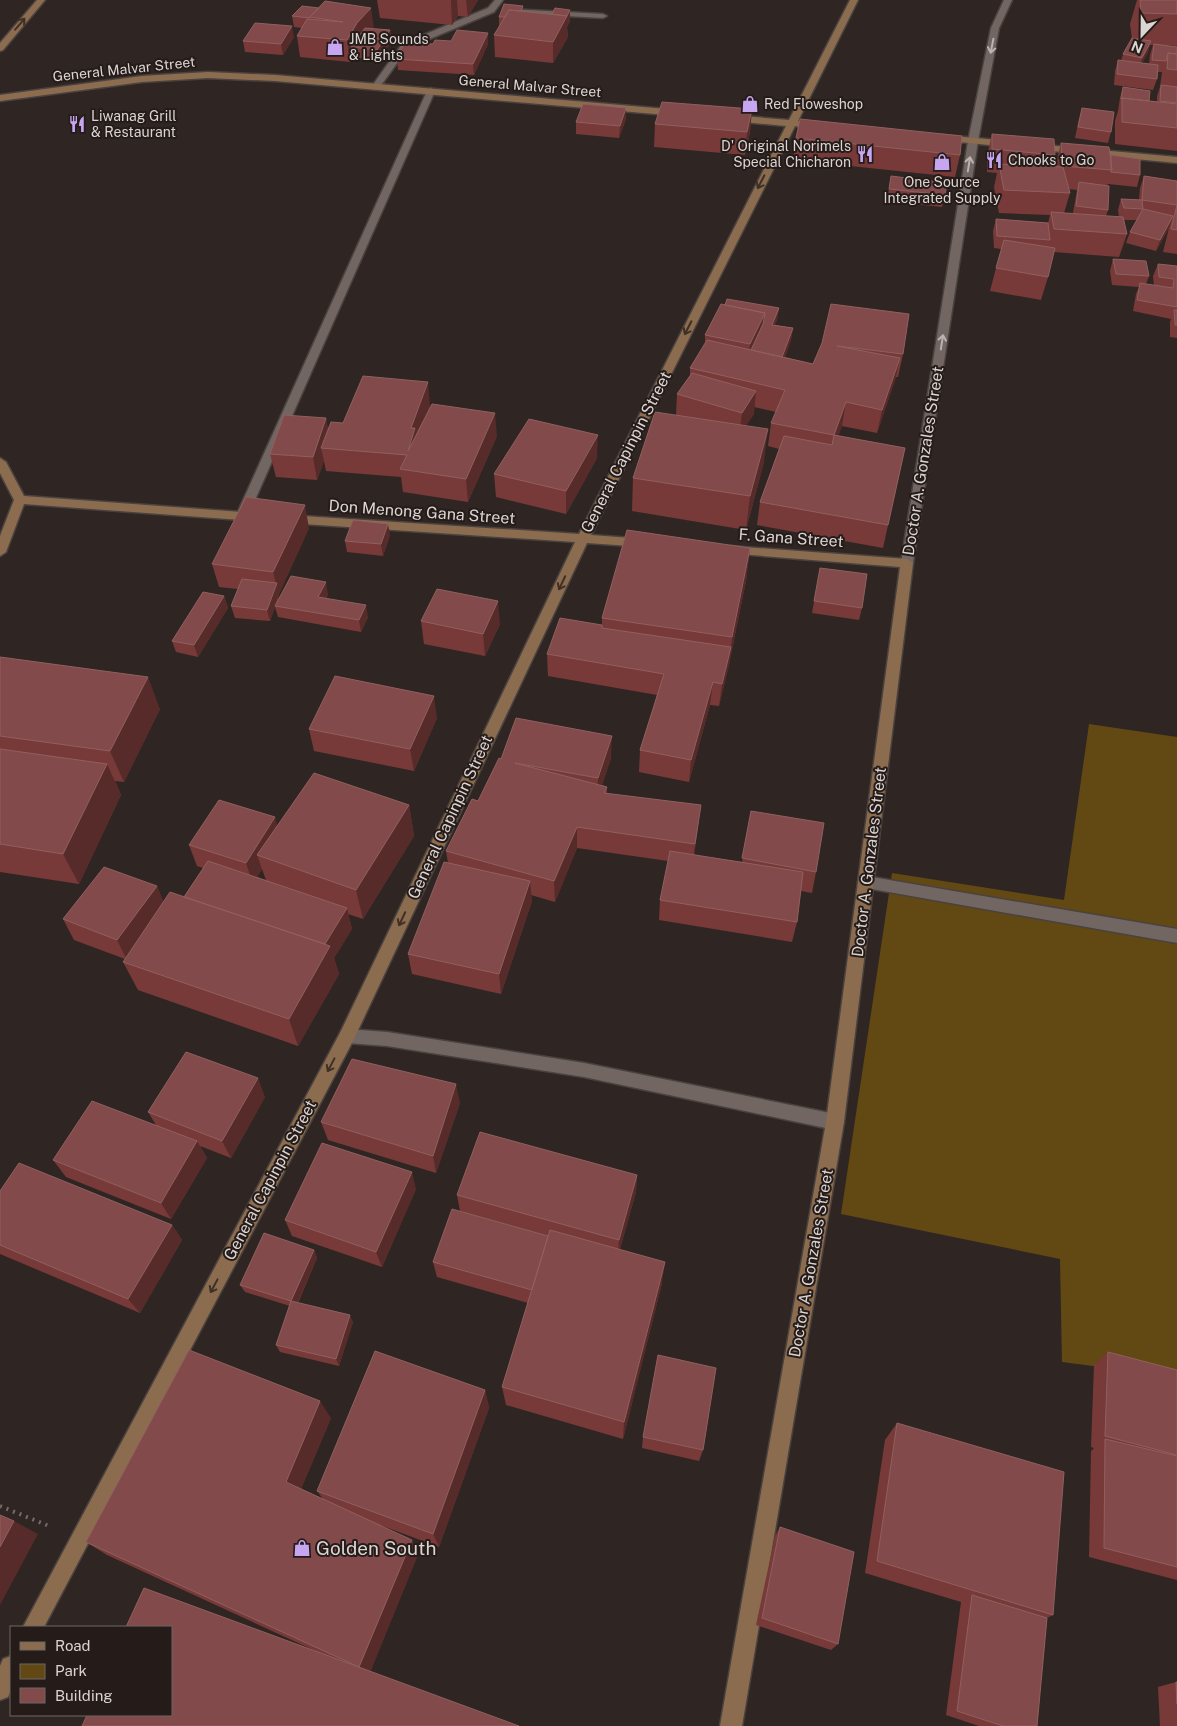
<svg xmlns="http://www.w3.org/2000/svg" width="1177" height="1726" font-family="'Public Sans',sans-serif">
  <style>
    .green { fill: #624812 }
    .lines { fill: none; stroke-linecap: round; stroke-linejoin: round }
    .lane-casing { stroke: #4a423f; stroke-width: 3 }
    .street-casing { stroke: #4a423f; stroke-width: 3 }
    .secondary-casing { stroke: #4a423f; stroke-width: 3 }
    .path { stroke: #746c69; stroke-width: 4; stroke-dasharray: 2 5; stroke-linecap: butt }
    .lane { fill: #716662; fill-rule: evenodd }
    .street { fill: #716662; fill-rule: evenodd }
    .secondary { fill: #8c6c4f; fill-rule: evenodd }
    .wall { fill: #773a39; fill-rule: evenodd }
    .shaded-wall { fill: #562b2a }
    .building { fill: #824a4a; stroke: #90605f }
    .oneway { stroke: #3f3026 }
    .oneway2 { stroke: #bab3b0 }
    .labels { text-anchor: middle; dominant-baseline: central; stroke-width: 4; stroke-linejoin: round; paint-order: stroke }
    .far-poi-label { font-size: 14px; fill: #dad4d2; stroke: #251c19; text-anchor: start }
    .far-street-label { font-size: 14px; fill: #dad4d2; stroke: #251c19 }
    .street-label { font-size: 16px; fill: #dad4d2; stroke: #251c19 }
    .near-poi-label { font-size: 19px; fill: #dad4d2; stroke: #251c19; text-anchor: start }
  </style>
  <rect width="100%" height="100%" fill="#2f2623"/>
  <path class="green" d="M1089,724L1177,737V1377L1062,1362L1060,1259L841,1214L892,873L1064,900Z"/>
  <g class="lines">
    <g class="lane-casing">
      <path id="lane" d="M495,0H503L494,12L408,48L379,88H373L372,86L402,44L488,8Z
        M509,9L603,14L607,16L603,18L512,13H509Z
        M866,876L1177,929V943L866,888L861,886L858,882L861,878Z"/>
    </g>
    <g class="street-casing">
      <path id="street" d="M1004,0H1012L999,28L978,141L913,563L907,567L901,563L968,141L991,28Z
        M431,88L435,91L248,516L246,519H238L236,516L427,91Z
        M347,1029L387,1032L584,1063L835,1114L841,1116L844,1122L841,1128L835,1130L584,1077L387,1046L347,1043L341,1041L339,1036L341,1031Z"/>
    </g>
    <g class="secondary-casing">
      <path id="secondary" d="M37,0H45L3,50L0,51V43Z
        M850,0H858L798,121L805,124L800,127L795,126L591,535L645,539L651,543L645,547L587,543L353,1041L44,1627H23L341,1031L575,542L288,523L282,519L288,515L579,534L786,126L731,121L726,118L731,115L789,120Z
        M208,72L275,75L678,110L682,113L678,116L275,81L208,78L142,82L0,101V95L142,76Z
        M942,135L1009,141L1014,144L1009,147L939,140L937,138Z
        M1034,144L1177,157V163L1031,149V145Z
        M0,458L6,462L24,496L255,513L261,517L255,521L24,504L6,552L0,556V536L14,500L0,473Z
        M730,546L907,559L913,563L844,1122L742,1726H720L826,1122L900,567L726,553L724,550Z
        M11,1656V1689L8,1697L0,1700V1666L3,1659Z"/>
    </g>
    <path class="path" d="M0,1506L49,1526"/>
    <use href="#lane" class="lane"/>
    <use href="#street" class="street"/>
    <use href="#secondary" class="secondary"/>
  </g>
  <path class="wall" d="M377,0H478L468,17L458,16L452,25L380,18Z
    M1137,0H1177V46L1163,45L1177,47V151L1115,144V121L1118,111L1120,98L1123,87L1149,101L1157,102V96L1160,87L1162,72H1158L1157,79L1153,90L1114,85L1115,71L1118,60L1121,61L1123,54L1132,39L1130,24ZM1150,45H1153L1150,55L1149,64L1142,63L1148,52Z
    M302,6L374,29L390,30L392,41L378,61L353,57L350,62L300,57L297,36L302,28L294,27L292,16Z
    M523,11L570,21L567,27L568,37L553,63L495,57L494,35L499,27V17Z
    M294,37L283,55L245,52L243,41Z
    M433,44H488L474,75L398,70L397,59Z
    M626,108V119L619,138L576,134V122Z
    M1082,108L1111,132L1108,143L1075,138L1079,119Z
    M752,109L750,132L745,155L654,147L655,124Z
    M992,134L1055,155L1052,167H1055L1061,143L1110,158L1111,155L1140,175L1137,187L1108,184V183L1107,186L1108,210L1106,216L1119,217L1118,210L1121,199L1139,200L1140,188L1144,176L1177,181V254L1163,252L1169,228L1156,251L1126,243L1130,232L1137,220H1124L1127,234L1119,257L1054,252L1048,277L1041,300L990,291L1001,249L994,248L993,231L996,219L1048,223L1050,215L999,213L994,187L997,173L987,172V156ZM1069,189L1077,190L1073,213H1064L1070,193Z
    M796,138L960,155L955,177L793,160Z
    M891,176L945,195L942,207L887,201Z
    M1113,259L1149,276L1146,284L1154,285L1153,276L1158,264L1177,266V338L1170,337V322L1171,319L1133,311L1136,294L1139,287L1112,285L1110,271Z
    M725,305L779,308L777,320L775,325L793,328L791,340L785,357L813,364L822,343L903,354L898,377H896L877,433L842,426L838,436L905,448L883,548L757,525L760,502L779,449L768,446L771,423L776,412L754,407V414L746,425L764,462L746,530L632,511L633,478L676,415L677,394L690,376V368L705,344V335Z
    M430,406L429,411L497,436L468,502L403,492L401,477L326,471L324,461L317,480L276,477L270,454L326,418L328,430L343,423Z
    M597,458L566,514L496,497L494,474Z
    M309,528L279,594L278,600L328,594L326,599L368,617L361,632L278,617L275,607L270,621L235,618L231,606L238,589L219,587L212,564Z
    M390,535L383,556L347,552L345,541Z
    M750,548L746,581L728,669L719,706L710,705L689,782L639,772L640,750L657,695L548,676L547,654L602,625V618Z
    M820,568L862,608L859,620L812,613Z
    M224,596L228,608L198,657L176,652L172,641Z
    M421,621L500,624L485,656L424,644Z
    M0,657L160,709L124,782L115,781L121,795L79,884L0,872Z
    M437,718L414,771L314,751L309,729Z
    M611,758L602,785L607,787V793L698,827L694,855L742,862L751,811L816,872L812,893L801,891L797,922L792,942L659,920L660,900L668,861L577,848L555,902L531,895L532,901L501,994L412,974L408,954L448,863L446,851L478,801L501,759Z
    M409,805L414,836L363,919L348,914L352,929L334,958L339,974L298,1046L138,990L123,962L125,959L74,940L63,919L157,886L163,902L184,897L203,868L197,866L189,845L278,826ZM262,869L266,880L257,877Z
    M265,1097L231,1158L200,1146L207,1158L171,1219L66,1177L53,1160L156,1125L148,1112Z
    M460,1103L436,1173L328,1140L321,1122Z
    M637,1175L636,1192L620,1249L662,1283L623,1439L506,1405L502,1387L528,1303L437,1277L433,1262L548,1236L460,1211L457,1195Z
    M416,1189L382,1267L292,1236L285,1220Z
    M0,1191L172,1225L182,1240L140,1313L0,1254Z
    M314,1250L317,1258L298,1303L353,1322L339,1366L280,1352L276,1345L290,1306L245,1292L240,1285Z
    M1108,1352L1177,1370V1580L1089,1557L1091,1451L1094,1448L1091,1447L1094,1365Z
    M485,1390L489,1408L439,1547L380,1525L419,1552L370,1672L320,1653L107,1555L86,1542L331,1418L301,1489L323,1499L317,1491Z
    M897,1423L1053,1615L1047,1618L1037,1726H979L946,1715L961,1602L865,1573L885,1440Z
    M643,1437L703,1450L699,1461L642,1448Z
    M780,1527L838,1644L831,1650L756,1625L775,1536Z
    M1176,1682H1177V1726H1160L1158,1687Z"/>
  <path class="shaded-wall" d="M451,0H457L458,16L452,25Z
    M466,0H478L468,17Z
    M371,8L374,29L351,47L353,57L350,62L347,40L357,23Z
    M570,10V21L567,27L568,37L553,63V42Z
    M292,26L294,37L283,55L281,44Z
    M390,30L392,41L378,61L377,50Z
    M488,33V44L474,75L473,64Z
    M1151,41L1148,52L1139,69L1142,58Z
    M626,108V119L619,138L620,126Z
    M752,109L750,132L745,155L747,132Z
    M1173,216L1169,228L1156,251L1160,240Z
    M779,308L777,320L771,337L772,325Z
    M765,313L762,336L749,355L750,344Z
    M793,328L791,340L779,372L781,361Z
    M900,358L895,381L877,433L882,410Z
    M428,382L430,406L417,443L408,451L411,428Z
    M756,391L754,414L739,436L742,413Z
    M846,402L842,426L830,459L834,435Z
    M495,413L497,436L468,502L466,479Z
    M326,418L330,441L321,448L324,461L317,480L313,457Z
    M768,429L764,462L746,530L750,496Z
    M598,435L597,458L566,514V491Z
    M305,505L309,528L279,594L275,606V607L270,621L267,610L276,584L273,572Z
    M388,524L390,535L383,556L381,544Z
    M750,548L746,581L728,669L719,706L722,684L731,647L732,637Z
    M326,582L328,594L321,609L318,597Z
    M224,596L228,608L198,657L194,645Z
    M498,601L500,624L485,656L483,634Z
    M366,605L368,617L361,632L359,620Z
    M148,677L160,709L124,782L110,751Z
    M713,682L710,705L689,782L691,760Z
    M434,696L437,718L414,771L410,749Z
    M612,736L611,758L597,800L598,778Z
    M107,764L121,795L79,884L63,854Z
    M409,805L414,836L363,919L356,890Z
    M701,805L698,827L693,865L695,844Z
    M275,817L281,839L257,855L262,869L253,884L246,863Z
    M577,827V848L555,902L554,881Z
    M530,881L532,901L501,994L499,974Z
    M157,886L166,907L127,960L117,940Z
    M347,908L352,929L334,958L339,974L298,1046L289,1019L321,950Z
    M258,1078L265,1097L231,1158L222,1141Z
    M456,1084L460,1103L436,1173L433,1156Z
    M197,1141L207,1158L171,1219L161,1203Z
    M412,1172L416,1189L382,1267L376,1252Z
    M637,1175L636,1192L618,1255L619,1240Z
    M172,1225L182,1240L140,1313L128,1299Z
    M314,1250L317,1258L295,1308L291,1301Z
    M665,1262L662,1283L623,1439L624,1422Z
    M350,1315L353,1322L339,1366L336,1359Z
    M485,1390L489,1408L439,1547L433,1534Z
    M320,1401L331,1418L298,1496L286,1482Z
    M14,1521L38,1534L0,1605V1547Z
    M412,1540L419,1552L369,1675L359,1668Z"/>
  <path class="building" d="M1140,0H1177V14L1141,13Z
    M325,1L371,8L357,23L347,40L297,36L307,19L343,22L310,17Z
    M504,4L523,6L521,11L509,10L505,17H499Z
    M302,6L319,8L310,17V18L292,16Z
    M555,8L570,10L567,16L552,14Z
    M509,10L567,16L553,42L494,35Z
    M255,23L292,26L281,44L243,41Z
    M365,28L390,30L377,50L351,47Z
    M457,30L488,33L473,64L397,59L404,43L433,44L435,40L451,41Z
    M1132,38L1151,41L1142,58L1123,54Z
    M1154,44L1177,47V54L1168,53L1166,61L1152,60Z
    M1168,53L1177,54V70L1167,69Z
    M1118,60L1158,65L1157,79L1117,74Z
    M1161,85L1177,87V103L1160,101Z
    M1123,87L1150,91L1149,101L1122,98L1121,99Z
    M1122,98L1177,104V128L1122,122Z
    M662,102L752,109L747,132L655,124Z
    M583,104L626,108L620,126L576,122Z
    M1082,108L1114,112L1111,132L1078,127Z
    M800,119L962,136L960,155L796,138Z
    M992,134L1054,139L1055,155L992,149Z
    M1061,143L1109,147L1112,170L1062,166Z
    M1111,155L1140,159V175L1111,172Z
    M999,164L1063,167L1070,193L1004,190Z
    M891,176L947,183L945,195L889,189Z
    M1144,176L1177,181V205L1142,200Z
    M1079,182L1109,186L1108,210L1076,206Z
    M1121,199L1142,200L1143,209L1173,216L1160,240L1130,232L1143,209L1124,208Z
    M1177,205V230L1171,229Z
    M1051,212L1123,217L1127,234L1054,229Z
    M996,219L1048,223L1050,240L997,236Z
    M1004,240L1055,248L1048,277L996,268Z
    M1113,259L1146,261L1149,276L1116,274Z
    M1158,264L1177,266V307L1137,300L1140,283L1173,288L1174,279L1159,277Z
    M727,299L779,308L772,325L793,328L782,357L751,350L763,324L765,313L725,305Z
    M721,304L765,313L750,344L705,335Z
    M831,304L909,314L903,354L837,346L900,358L882,410L846,402L834,435L905,448L888,525L760,502L784,436L832,445L834,435L771,423L785,390L690,368L707,340L813,364L822,343Z
    M1174,310H1177V325H1175Z
    M692,373L756,391L742,413L677,394Z
    M363,376L428,382L411,428H415L408,451L432,404L495,413L466,479L400,469L407,455L321,448L331,422L343,423Z
    M655,412L768,429L750,496L633,478Z
    M284,415L326,418L313,457L270,454Z
    M529,419L598,435L566,491L494,474Z
    M246,497L305,505L273,572L212,564Z
    M353,520L388,524L381,544L345,541Z
    M627,530L750,548L732,637L602,618Z
    M820,568L867,574L862,608L814,601Z
    M291,576L326,582L318,597L366,605L359,620L275,606Z
    M242,579L277,583L267,610L231,606Z
    M437,589L498,601L483,634L421,621Z
    M203,592L224,596L194,645L172,641Z
    M560,618L602,625V628L731,647L722,684L713,682L691,760L640,750L664,674L547,654Z
    M0,657L148,677L110,751L0,736Z
    M335,676L434,696L410,749L309,729Z
    M516,718L612,736L598,778L515,763L607,787L604,793L701,805L695,844L577,827L554,881L446,851L472,799L478,801L499,758L501,759Z
    M0,749L107,764L63,854L0,844Z
    M314,773L409,805L356,890L257,855Z
    M219,800L275,817L246,863L189,845Z
    M751,811L824,823L816,872L742,858Z
    M670,851L803,872L797,922L660,900Z
    M208,861L347,908L325,944L184,897Z
    M444,862L530,881L499,974L408,954Z
    M104,867L157,886L117,940L63,919Z
    M170,892L330,946L289,1019L123,962Z
    M186,1052L258,1078L222,1141L148,1112Z
    M352,1059L456,1084L433,1156L321,1122Z
    M92,1101L197,1141L161,1203L53,1160Z
    M480,1132L637,1175L619,1240L457,1195Z
    M322,1143L412,1172L376,1252L285,1220Z
    M19,1163L172,1225L128,1299L0,1245V1191Z
    M452,1209L548,1236L532,1290L433,1262Z
    M550,1230L665,1262L624,1422L502,1387Z
    M264,1233L314,1250L291,1301L240,1285Z
    M291,1301L350,1315L336,1359L276,1345Z
    M189,1350L320,1401L286,1482L412,1540L359,1667L86,1542Z
    M375,1351L485,1390L433,1534L317,1491Z
    M1108,1352L1177,1370V1455L1105,1436Z
    M658,1355L716,1368L703,1450L643,1437Z
    M897,1423L1064,1472L1053,1615L877,1561Z
    M1105,1439L1177,1456V1567L1104,1548Z
    M0,1515L14,1521L0,1547Z
    M780,1527L854,1552L838,1644L762,1618Z
    M144,1588L519,1726H82L87,1715H171V1627H126Z
    M972,1595L1047,1618L1037,1726H1003L957,1711Z
    M1176,1682H1177V1704Z"/>
  <defs><path id="oneway-shaft" d="M-6 0H5M1.5-3L5.5 0L1.5 3" fill="none" stroke-width="1.6" stroke-linecap="round" stroke-linejoin="round" transform="scale(1.25)"/></defs>
  <g class="oneway">
    <use href="#oneway-shaft" transform="translate(20 24) rotate(-49)"/>
    <use href="#oneway-shaft" transform="translate(761 182) rotate(117)"/>
    <use href="#oneway-shaft" transform="translate(688 328) rotate(117)"/>
    <use href="#oneway-shaft" transform="translate(562 583) rotate(115)"/>
    <use href="#oneway-shaft" transform="translate(402 919) rotate(115)"/>
    <use href="#oneway-shaft" transform="translate(331 1065) rotate(118)"/>
    <use href="#oneway-shaft" transform="translate(214 1286) rotate(118)"/>
  </g>
  <g class="oneway2">
    <use href="#oneway-shaft" transform="translate(992 46) rotate(101)"/>
    <use href="#oneway-shaft" transform="translate(969 164) rotate(-81)"/>
    <use href="#oneway-shaft" transform="translate(942 342) rotate(-81)"/>
  </g>
  <defs>
    <g id="shop-bare" transform="scale(1.35)"><path d="M-5-2.5h2.3a2.7 3.5 0 0 1 5.4 0H5L5.5 6h-11ZM-1.5-2.5h3a1.5 2.3 0 0 0-3 0Z" fill="#c6a6f0" stroke="#251c19" stroke-width="2.5" paint-order="stroke"/></g>
    <g id="restaurant-bare" transform="scale(1.35)"><path d="M-5-6h1v4h1v-4h1v4h1v-4h1v5L-1.5 .5V6h-2V.5L-5-1ZM5-6V6H3V1.5H1.5Q1.5-4 5-6Z" fill="#c6a6f0" stroke="#251c19" stroke-width="2.5" paint-order="stroke"/></g>
  </defs>
  <g fill-rule="evenodd">
    <use href="#shop-bare" x="335" y="47"/>
    <use href="#shop-bare" x="750" y="104"/>
    <use href="#restaurant-bare" x="77" y="124"/>
    <use href="#restaurant-bare" x="865" y="154"/>
    <use href="#restaurant-bare" x="994" y="160"/>
    <use href="#shop-bare" x="942" y="162"/>
    <use href="#shop-bare" x="302" y="1548"/>
  </g>
  <g class="labels">
    <g class="far-poi-label">
      <text x="349" y="39">JMB Sounds<tspan x="349" dy="16">&amp; Lights</tspan></text>
      <text x="764" y="104">Red Floweshop</text>
      <text x="91" y="116">Liwanag Grill<tspan x="91" dy="16">&amp; Restaurant</tspan></text>
      <text x="851" y="146" text-anchor="end">D' Original Norimels<tspan x="851" dy="16">Special Chicharon</tspan></text>
      <text x="1008" y="160">Chooks to Go</text>
      <text x="942" y="182" text-anchor="middle">One Source<tspan x="942" dy="16">Integrated Supply</tspan></text>
    </g>
    <g class="far-street-label">
      <text transform="translate(124 69) rotate(-6)">General Malvar Street</text>
      <text transform="translate(530 86) rotate(5)">General Malvar Street</text>
    </g>
    <g class="street-label">
      <text transform="translate(626 452) rotate(-63)">General Capinpin Street</text>
      <text transform="translate(923 461) rotate(-81)">Doctor A. Gonzales Street</text>
      <text transform="translate(422 512) rotate(4)">Don Menong Gana Street</text>
      <text transform="translate(791 538) rotate(4)">F. Gana Street</text>
      <text transform="translate(450 817) rotate(-65)">General Capinpin Street</text>
      <text transform="translate(869 862) rotate(-83)">Doctor A. Gonzales Street</text>
      <text transform="translate(270 1180) rotate(-62)">General Capinpin Street</text>
      <text transform="translate(811 1263) rotate(-80)">Doctor A. Gonzales Street</text>
    </g>
    <g class="near-poi-label">
      <text x="316" y="1548">Golden South</text>
    </g>
  </g>
  <rect x="10" y="1626" width="162" height="90" fill="#251c19" stroke="#6d6663"/>
  <rect x="20" y="1642" width="25" height="8" fill="#8c6c4f" stroke="#6d6663"/>
  <text x="55" y="1651" font-size="15" fill="#dad4d2">Road</text>
  <rect x="20" y="1664" width="25" height="15" fill="#624812" stroke="#6d6663"/>
  <text x="55" y="1676" font-size="15" fill="#dad4d2">Park</text>
  <rect x="20" y="1688" width="25" height="15" fill="#824a4a" stroke="#6d6663"/>
  <text x="55" y="1701" font-size="15" fill="#dad4d2">Building</text>
  <g transform="translate(1142 35) rotate(202)" stroke="#251c19" stroke-width="4" paint-order="stroke">
  <path d="M0-4L9 19L0 12L-9 19Z" fill="#dad4d2"/>
  <text y="-8" font-size="14" font-weight="bold" text-anchor="middle" fill="#dad4d2">N</text>
  </g>
</svg>
